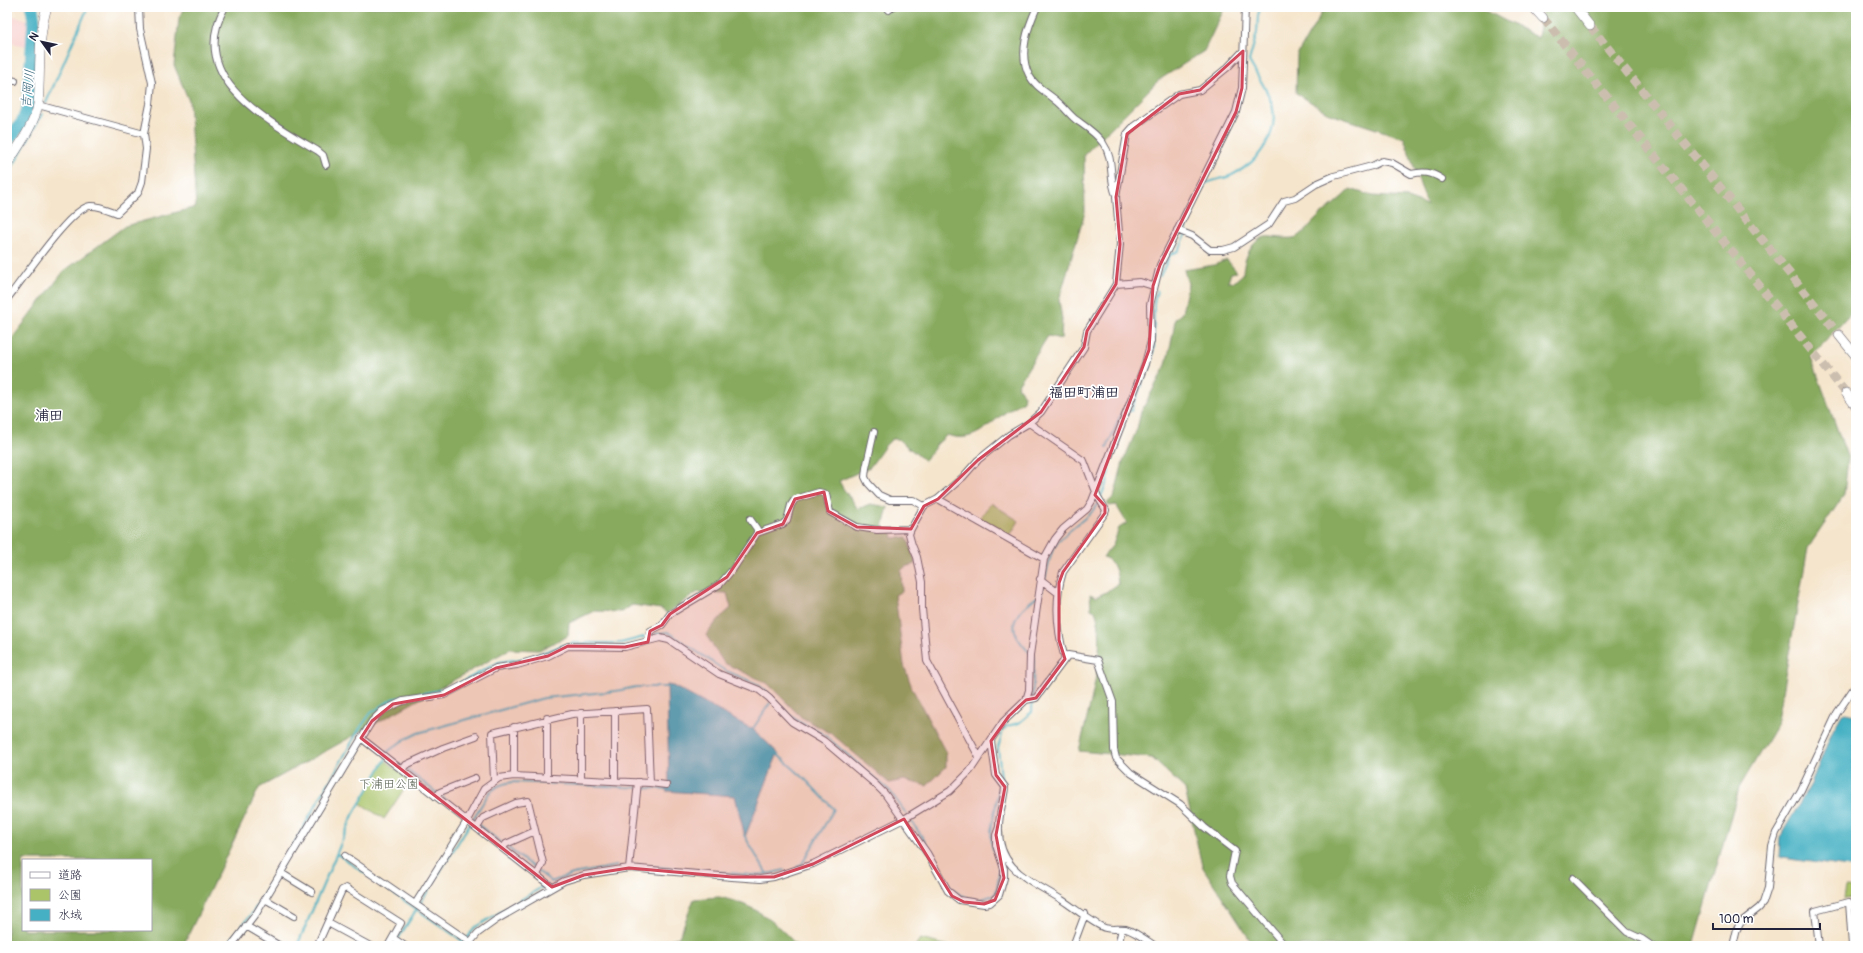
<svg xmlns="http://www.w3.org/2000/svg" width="1863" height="953" font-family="Pangolin,'Klee One',sans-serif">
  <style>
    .built { fill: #f7d0ce }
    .green { fill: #abc46a; stroke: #667352 }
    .forest { fill: #88aa5e; stroke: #55664c; fill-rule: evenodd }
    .water { fill: #45b0c3; stroke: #34697f }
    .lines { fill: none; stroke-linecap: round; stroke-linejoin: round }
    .stream { stroke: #45b0c3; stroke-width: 2 }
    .river { stroke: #45b0c3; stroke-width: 13 }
    .secondary-tunnel { stroke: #cbbeaf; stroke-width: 9; stroke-dasharray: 9 4.5; stroke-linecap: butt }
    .street-casing { stroke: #6c666e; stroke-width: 8 }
    .secondary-casing { stroke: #6c666e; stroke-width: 10 }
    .street { stroke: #fff; stroke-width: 6 }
    .secondary { stroke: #fff; stroke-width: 9 }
    .marked { fill: #d1495b; fill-opacity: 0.2; stroke: #d1495b; stroke-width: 3; stroke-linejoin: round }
    .labels { text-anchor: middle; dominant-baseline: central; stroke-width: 3.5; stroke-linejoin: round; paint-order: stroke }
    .park-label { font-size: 12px; fill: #525b4b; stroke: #fff }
    .water-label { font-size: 13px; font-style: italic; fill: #326278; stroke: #fff }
    .quarter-label { font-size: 14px; font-weight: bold; fill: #22223b; stroke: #fff }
  </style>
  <rect width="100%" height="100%" fill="#fff"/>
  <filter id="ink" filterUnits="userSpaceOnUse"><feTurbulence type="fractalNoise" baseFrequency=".025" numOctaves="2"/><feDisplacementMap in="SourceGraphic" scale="8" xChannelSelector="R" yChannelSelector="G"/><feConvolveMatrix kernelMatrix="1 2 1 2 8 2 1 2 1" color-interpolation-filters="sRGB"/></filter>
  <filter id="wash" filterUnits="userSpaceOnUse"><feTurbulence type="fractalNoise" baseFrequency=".012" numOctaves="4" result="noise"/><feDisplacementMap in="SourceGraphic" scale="16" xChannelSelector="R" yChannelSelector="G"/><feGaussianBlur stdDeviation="0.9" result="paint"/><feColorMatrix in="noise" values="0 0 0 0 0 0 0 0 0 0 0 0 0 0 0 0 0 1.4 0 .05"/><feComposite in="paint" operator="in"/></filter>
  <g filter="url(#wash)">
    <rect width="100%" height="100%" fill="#f5e5cc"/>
    <path class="built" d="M7,14L28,20L26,46L10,43L7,58Z"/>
    <path class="green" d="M991,503L1019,521L1009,537L979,519Z
      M385,760L410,780L384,819L360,803Z
      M1845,887L1856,888V898L1843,899Z
      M920,939L949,946H915Z"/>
    <path class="forest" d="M184,7H1225L1204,51L1159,80L1084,155L1085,212L1059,300L1062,319L1061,339L1048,336L1017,386L1024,395L1023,402C1017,405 1011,408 1006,412C986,426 974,444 947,435L937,444L925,461L898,439H892L885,446L870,467L839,481C844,492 852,499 858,509L870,504L888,507L882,531L892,532L893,538L907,537L916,564L905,567L901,571L902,591L895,595L904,665L912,688L946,753V767L927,786L904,780L889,783L832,734L801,717L767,683L724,663L706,635L718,620L731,608L727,593L698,592L667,613L661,609L632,605L622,612L594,611L569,623L568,636L539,650L510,649L259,788L183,946H7V345L64,271L125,226L196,207L189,101L174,65L179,18ZM23,860H151V930H23Z
      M1325,7H1479L1538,38L1543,7H1856V308L1811,357L1848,459L1844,495L1808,548L1776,726L1739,788L1694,946H1254L1202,866L1185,789L1152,758L1079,751C1087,715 1109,644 1095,611L1091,609L1090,594L1096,597L1108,591L1118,584C1117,573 1115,561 1103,557L1113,545L1119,528L1127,523L1116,505L1109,506L1107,503L1114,497L1123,462L1137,429L1141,412L1166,365L1173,334L1175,319L1182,313L1188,284L1184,270L1214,265L1227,260L1237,272L1231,273L1228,282H1234L1243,274C1243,261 1251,240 1265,237C1275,236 1290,241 1299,236C1306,231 1310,225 1316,219C1327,209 1340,200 1350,189L1373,196L1407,198L1427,205L1404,138L1330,114L1296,93L1297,55Z
      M719,897C758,906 771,919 798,946H642L679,937L694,899Z"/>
    <path class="water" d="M667,685L673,686L754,730L778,753L745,837L735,796L666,791L665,788L669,786Z
      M1845,713L1856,715V868L1782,858L1779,857L1780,838L1784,830L1811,784L1832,732L1841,715Z"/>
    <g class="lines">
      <path class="stream" d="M46,103L88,7
        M7,177L42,114
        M1160,276L1170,255L1178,251L1182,244L1187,230L1186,221L1205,184C1214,179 1224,179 1232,175C1259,162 1283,131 1270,99C1265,86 1256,74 1249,61L1257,33L1258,15L1261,7
        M1107,448L1122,411H1131L1144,378L1150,368L1154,347V303L1157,290
        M1041,595L1051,554L1057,543L1068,532L1091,513L1098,503L1108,480L1109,467
        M655,634L668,632L724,670L757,684L766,691L790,715L799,722L823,734L890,791L907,815
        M570,643H621L644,637
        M1029,652C1005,628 1012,614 1037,597
        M752,730L770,703
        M777,754L804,778L834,809L802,864L797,867
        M390,757L467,816
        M1001,779L998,747L1003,731L1007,726L1019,723L1032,712L1034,657L1032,655
        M472,820L552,882
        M912,822C918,831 925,841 931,850C942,870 947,896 973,899C982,900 988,898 996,893L999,877L998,862L992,846L991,831L1000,783
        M744,835L767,874
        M337,854L464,942
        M634,865L751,875L767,874L785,870
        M551,882L573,874L617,866
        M398,939L489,793C497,786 502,783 513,782L667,789
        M226,946L253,912L275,877L360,728L371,713L392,699L451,688L499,662L527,658L564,645
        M297,946L353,815L388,755L386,753L402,741L418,733L544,698L616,691L636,687H669
        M462,946L474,928L547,884"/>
      <path class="river" d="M7,141L22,123L28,108L34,21L32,7"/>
    </g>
  </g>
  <g filter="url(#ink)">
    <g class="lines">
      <path class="secondary-tunnel" d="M1543,18L1846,393
        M1590,26L1839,335"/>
      <g class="street-casing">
        <path id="street" d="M225,7C185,78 268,121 318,151L323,155L326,165
          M1037,7C1028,27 1018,53 1029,75C1035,87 1048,93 1058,102C1064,107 1069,114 1075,119C1086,127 1095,132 1103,143C1115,160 1108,177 1116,195
          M889,10L892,7
          M7,79L15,81
          M38,105L144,134
          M1177,230L1192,236L1210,250H1223L1234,247L1269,224L1284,201L1295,198L1316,184L1334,176L1372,166L1382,161L1392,163L1411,174C1424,171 1431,172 1442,179
          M1116,284L1140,282L1153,286
          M7,299C22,281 70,208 90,206C99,205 109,210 117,213L138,193L142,182L146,149L144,134L150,104L152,83L140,29L139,7
          M1029,423L1084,461L1098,497L1106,510L1105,513L1063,572C1054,600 1057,631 1065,659
          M874,432L866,468L865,477L868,483L879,495L890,500H913L924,506
          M938,499L1044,559
          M750,519L757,529V533L783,524L787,520L791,505L795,499L819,492L826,494L830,512L857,527L877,530L911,529
          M1040,579L1057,592
          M648,641L650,631L662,625L670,614L720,584L733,569L757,533
          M1026,700L1036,698L1068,655L1098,660L1113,702L1114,750L1116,758L1131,773L1180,804L1204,827L1235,851L1230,876L1232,883L1285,946
          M615,711V780
          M547,718V777
          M514,727V776
          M361,738L552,887
          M991,741L996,775L1005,787C1004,800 999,813 999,826C997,870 1031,880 1062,900C1072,906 1095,925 1105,928C1112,930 1119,928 1126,929C1136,932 1146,940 1155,946
          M979,757L927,661L922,609V582L917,557L912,545L909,534L911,529L924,506L938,499L963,477L978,460L1009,435L1029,423L1041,412L1084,347L1087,331L1116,284L1120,244L1116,197L1127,134L1134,126L1179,94L1200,90L1228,67L1243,51
          M402,770L406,765L443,748L476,736
          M581,779V713
          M494,781L492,733L572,714L647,709L650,783
          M436,797L440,792L475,778
          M477,828L483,818L516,803L528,801L543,863L537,875
          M503,848L506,844L535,831
          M345,856L470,942
          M629,868L638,782
          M281,873L312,892
          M1573,878L1627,932L1642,939L1652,946
          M265,899L294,916
          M415,904L465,824L484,789L499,778L514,776L650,783L666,785
          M328,923L370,946
          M246,926L280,946
          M393,938L405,946
          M231,946L256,914L372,721L382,711L403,701L444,695L496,668L517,665L548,656L568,646L625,647L660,638L669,640L719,674L759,690L769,698L792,722L824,741L875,784L885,794L927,853L948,891L959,900L984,904L990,903L999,895L1004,878V869L996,845V835L999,827
          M317,946L342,890L346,888L401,923L388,946
          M467,946L478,933L496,920L564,881L584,875L629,868L732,877L760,879L774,877L813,864L904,819L950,791L970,771L1003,722L1026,700L1029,690L1030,655L1044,559L1055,539L1063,529L1087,509L1092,501L1145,364L1151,341L1150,305L1160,265L1236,112L1242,88L1245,7
          M1073,946L1085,914
          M1118,946L1122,929
          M1733,946L1737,929L1741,922L1759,908L1763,903L1768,888L1772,846L1776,833L1801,790L1837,713L1856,685
          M1780,946H1783
          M1819,946L1815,911L1849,902L1852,946"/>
      </g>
      <g class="secondary-casing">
        <path id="secondary" d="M1533,7L1543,18
          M1575,7L1590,26
          M7,164C17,149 36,122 38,104C41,73 37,38 47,7
          M1839,335L1856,356
          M1846,393L1856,406"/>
      </g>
      <use href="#street" class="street"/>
      <use href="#secondary" class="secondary"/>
    </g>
  </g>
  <path class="marked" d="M1243,51L1242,88L1236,112L1160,265L1153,286L1149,350L1095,495L1105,506V513L1063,572L1059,583V640L1065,659L1036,698L1026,700L1009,716L991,741L996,775L1005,787L996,835L1004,878L995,900L984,904L964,902L952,896L904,819L813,864L774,877H732L629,868L584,875L552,887L361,738L372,721L393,704L444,695L496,668L548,656L568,646L625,647L648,642L650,631L662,625L670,614L727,577L757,533L783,524L795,499L824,492L828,511L857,527L911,529L924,506L938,499L978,460L1041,412L1084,347L1087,331L1116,284L1120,244L1116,197L1127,134L1179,94L1200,90Z"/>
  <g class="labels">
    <g class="park-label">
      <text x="389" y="784">下浦田公園</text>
    </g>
    <g class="water-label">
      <text transform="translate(28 89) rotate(-84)">吉岡川</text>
    </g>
    <g class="quarter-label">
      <text x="1084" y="392">福田町浦田</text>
      <text x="49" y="415">浦田</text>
    </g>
  </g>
  <rect width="1863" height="953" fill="none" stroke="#fff" stroke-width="24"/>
  <rect x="22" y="859" width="130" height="72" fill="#ffffff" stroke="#a7a7b1"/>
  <rect x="30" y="872" width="20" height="6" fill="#ffffff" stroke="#a7a7b1"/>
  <text x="58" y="879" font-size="12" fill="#22223b">道路</text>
  <rect x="30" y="889" width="20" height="12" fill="#abc46a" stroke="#a7a7b1"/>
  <text x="58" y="899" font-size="12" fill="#22223b">公園</text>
  <rect x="30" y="909" width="20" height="12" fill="#45b0c3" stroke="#a7a7b1"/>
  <text x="58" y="919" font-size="12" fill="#22223b">水域</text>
  <g transform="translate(42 42) rotate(303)" stroke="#ffffff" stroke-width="3" paint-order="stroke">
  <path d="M0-3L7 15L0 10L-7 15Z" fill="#22223b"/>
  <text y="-6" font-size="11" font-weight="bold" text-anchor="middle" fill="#22223b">N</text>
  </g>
  <path d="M1713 923v6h107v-6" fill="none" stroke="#22223b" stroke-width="2"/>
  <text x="1719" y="923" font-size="12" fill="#22223b" stroke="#ffffff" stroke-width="3" paint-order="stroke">100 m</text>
</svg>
